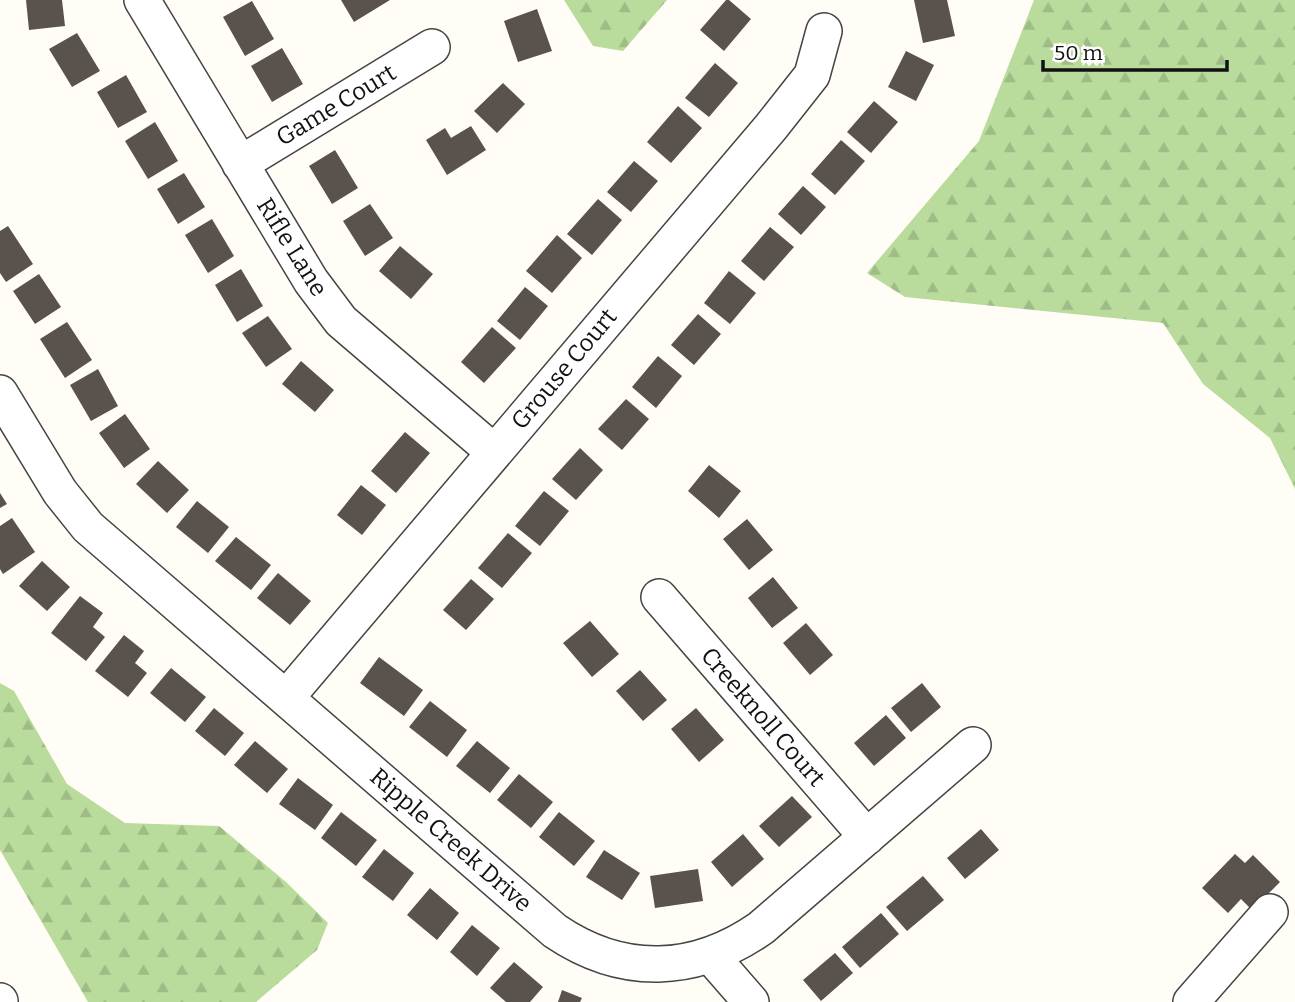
<svg xmlns="http://www.w3.org/2000/svg" width="1295" height="1002" font-family="Bitter,serif">
  <style>
    .forest { fill: url(#forest-firs) }
    .building { fill: #5a524d }
    .lines { fill: none; stroke-linecap: round; stroke-linejoin: round }
    .minor-casing { stroke: #444; stroke-width: 38 }
    .minor { stroke: #fff; stroke-width: 35 }
    .labels { text-anchor: middle; dominant-baseline: central; stroke-width: 7; stroke-linejoin: round; paint-order: stroke }
    .street-label { font-size: 24px; fill: #111; stroke: #fff }
  </style>
  <defs>
    <pattern id="forest-firs" width="22" height="20" patternUnits="userSpaceOnUse" patternTransform="scale(1.75)"><rect width="22" height="20" fill="#b9dc9c"/><path d="M5 1l3.5 6h-7zM16 11l3.5 6h-7z" fill="#9ebc85"/></pattern>
  </defs>
  <rect width="100%" height="100%" fill="#fffdf5"/>
  <path class="forest" d="M564,0H667L623,51L593,46Z
    M1034,0H1295V489L1270,438L1203,384L1163,323L905,297L867,273L979,141Z
    M0,683L14,691L67,784L125,823L219,826L286,882L328,923L317,950L256,1002H88L0,850Z"/>
  <path class="building" d="M26,0H62L65,26L29,30Z
    M341,0H390L354,22Z
    M726,0H729L751,19L724,51L700,30Z
    M914,0H947L955,36L923,43Z
    M252,1L274,39L245,56L223,17Z
    M537,9L552,51L518,62L504,21Z
    M77,33L100,71L72,87L49,49Z
    M282,48L303,84L272,102L251,66Z
    M906,51L934,65L916,101L888,87Z
    M715,63L738,83L709,117L685,98Z
    M126,75L147,112L118,128L97,92Z
    M503,83L525,104L497,133L474,111Z
    M874,101L898,122L871,153L847,132Z
    M678,106L702,128L671,163L647,142Z
    M155,122L178,161L148,179L125,141Z
    M471,126L486,150L447,175L426,140L445,128L451,138Z
    M841,140L865,161L835,195L811,174Z
    M335,150L358,188L332,204L309,166Z
    M634,161L658,181L631,212L607,192Z
    M184,173L205,207L178,224L157,189Z
    M803,186L826,207L801,235L778,214Z
    M598,199L622,220L592,255L567,234Z
    M370,204L393,238L365,256L343,221Z
    M212,219L234,256L208,273L185,235Z
    M8,226L33,264L6,282L0,273V231Z
    M770,227L794,247L764,281L741,261Z
    M557,235L582,258L552,293L526,271Z
    M400,246L433,274L411,299L379,271Z
    M241,269L263,306L237,322L215,285Z
    M729,271L756,293L730,324L704,303Z
    M39,274L61,307L35,324L13,291Z
    M525,287L548,306L520,340L497,321Z
    M698,314L721,334L694,365L671,345Z
    M268,316L292,349L266,367L242,333Z
    M67,322L92,360L65,378L40,339Z
    M492,327L516,348L484,383L461,362Z
    M658,356L682,376L656,408L632,387Z
    M301,361L334,390L315,412L282,384Z
    M98,369L118,406L91,421L70,385Z
    M626,399L649,419L622,450L598,429Z
    M125,414L150,449L124,468L99,433Z
    M405,432L430,453L396,493L371,471Z
    M580,448L603,470L576,500L552,479Z
    M158,461L189,490L167,513L136,484Z
    M709,465L741,491L719,518L688,491Z
    M361,485L386,505L362,535L337,515Z
    M544,491L569,511L540,546L515,526Z
    M0,493L7,504L0,508Z
    M197,501L229,527L208,553L176,527Z
    M12,518L35,552L3,574L0,569V526Z
    M747,519L773,550L749,570L723,539Z
    M508,533L532,553L502,588L478,568Z
    M236,537L271,565L251,590L215,561Z
    M42,561L70,587L47,611L19,586Z
    M278,573L311,601L290,625L257,598Z
    M773,577L798,608L772,628L748,598Z
    M471,579L494,599L466,630L443,610Z
    M80,596L103,613L93,627L105,637L86,661L51,633Z
    M590,621L619,654L592,677L563,643Z
    M806,623L833,655L810,675L783,643Z
    M124,635L144,651L135,663L147,673L128,697L95,671Z
    M379,657L423,690L404,716L360,683Z
    M171,668L206,697L185,722L150,693Z
    M640,670L667,700L643,721L616,691Z
    M922,683L941,707L911,732L891,708Z
    M430,701L467,730L447,757L409,727Z
    M214,708L244,733L225,756L195,731Z
    M696,708L724,740L699,762L671,729Z
    M886,715L906,738L874,766L854,743Z
    M255,741L288,769L267,793L234,765Z
    M477,741L510,768L490,793L456,766Z
    M519,774L553,802L531,828L497,800Z
    M298,778L333,805L315,830L279,804Z
    M792,796L812,817L779,847L759,826Z
    M341,812L377,840L356,866L321,838Z
    M559,812L595,841L574,866L539,837Z
    M981,829L999,850L965,879L947,858Z
    M743,834L764,859L732,887L711,862Z
    M384,849L414,873L393,901L362,877Z
    M604,850L640,873L622,900L586,877Z
    M1235,854L1245,863L1253,855L1280,882L1252,910L1241,899L1228,913L1202,888Z
    M698,869L703,901L655,908L650,876Z
    M923,876L944,900L907,931L886,907Z
    M430,888L459,913L437,940L407,915Z
    M881,913L899,934L860,968L842,947Z
    M472,925L500,948L477,976L450,952Z
    M835,953L853,973L821,1001L803,980Z
    M514,962L543,987L530,1002H506L490,988Z
    M562,990L582,998L580,1002H558Z"/>
  <g class="lines">
    <g class="minor-casing">
      <path id="minor" d="M142,0L311,281L341,321L494,452
        M240,164L432,47
        M0,393L60,492L88,527L555,931C623,977 695,974 761,928L973,745
        M659,597L867,837
        M286,698L771,127L812,75L824,31
        M711,956L751,1002
        M0,1001V1002
        M1191,1002L1270,912"/>
    </g>
    <use href="#minor" class="minor"/>
  </g>
  <g class="labels">
    <g class="street-label">
      <text transform="translate(336 105) rotate(-31)">Game Court</text>
      <text transform="translate(292 247) rotate(58)">Rifle Lane</text>
      <text transform="translate(564 369) rotate(-50)">Grouse Court</text>
      <text transform="translate(763 717) rotate(49)">Creeknoll Court</text>
      <text transform="translate(451 840) rotate(41)">Ripple Creek Drive</text>
    </g>
  </g>
  <path d="M1043 60v10h184v-10" fill="none" stroke="#111111" stroke-width="3.5"/>
  <text x="1054" y="60" font-size="21" fill="#111111" stroke="#ffffff" stroke-width="5" paint-order="stroke">50 m</text>
</svg>
